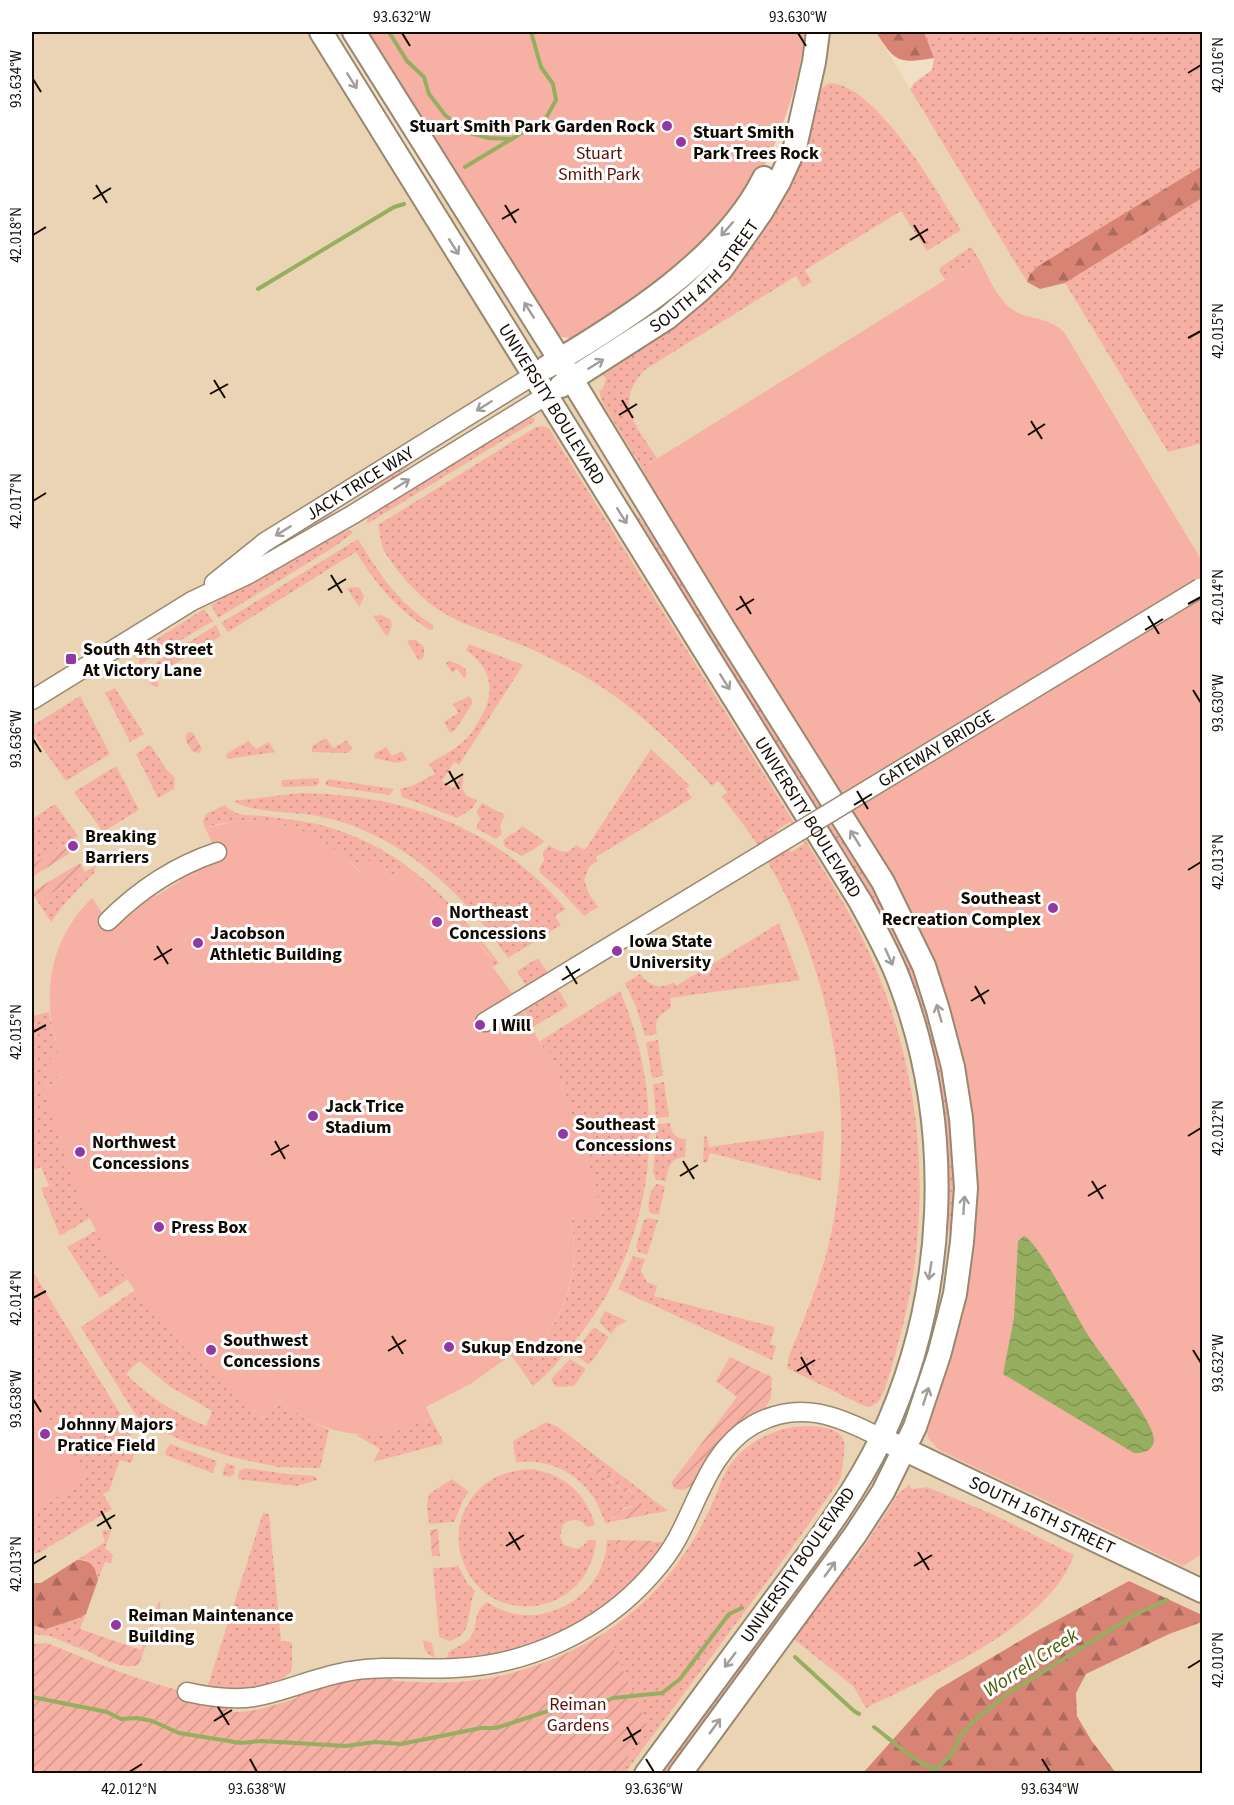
<svg xmlns="http://www.w3.org/2000/svg" width="1234" height="1805" font-family="'Source Sans 3',sans-serif">
  <style>
    .built { fill: #ebd4b4 }
    .grass { fill: url(#grass-dots); fill-rule: evenodd }
    .forest { fill: url(#forest-firs) }
    .park { fill: #f7b1a4 }
    .garden { fill: url(#garden-furrows) }
    .water { fill: url(#water-waves) }
    .lines { fill: none; stroke-linecap: round; stroke-linejoin: round }
    .stream { stroke: #96ae60; stroke-width: 4 }
    .minor-casing { stroke: #988870; stroke-width: 21 }
    .major-casing { stroke: #988870; stroke-width: 26 }
    .minor { stroke: #fff; stroke-width: 18 }
    .major { stroke: #fff; stroke-width: 22 }
    .minor-bridge-casing { stroke: #988870; stroke-width: 21; stroke-linecap: butt }
    .minor-bridge { stroke: #fff; stroke-width: 18 }
    .oneway { stroke: #a09d9b }
    .ticks { fill: none; stroke: #110b04; stroke-width: 2 }
    .poi-dot { fill: #9338a3; stroke: #fff; stroke-width: 2 }
    .labels { text-anchor: middle; dominant-baseline: central; stroke-width: 6; stroke-linejoin: round; paint-order: stroke }
    .poi-label { font-size: 18px; font-weight: bold; fill: #110b04; stroke: #fff; text-anchor: start }
    .park-label { font-size: 18px; fill: #5b0f06; stroke: #fff }
    .street-label { font-size: 18px; fill: #110b04; stroke: #fff }
    .water-label { font-size: 20px; font-style: italic; fill: #495d00; stroke: #fff }
    .neatline { fill: none; stroke: #110b04; stroke-width: 2 }
    .ticks-label { font-size: 15px; text-anchor: middle; fill: #110b04 }
  </style>
  <defs>
    <pattern id="grass-dots" width="8" height="8" patternUnits="userSpaceOnUse" patternTransform="scale(1.5)"><rect width="8" height="8" fill="#f7b1a4"/><path d="M2 2h.1M6 6h.1" fill="none" stroke="#d3978c" stroke-width="1.8" stroke-linecap="round"/></pattern>
    <pattern id="forest-firs" width="22" height="20" patternUnits="userSpaceOnUse" patternTransform="scale(1.5)"><rect width="22" height="20" fill="#d88475"/><path d="M5 1l3.5 6h-7zM16 11l3.5 6h-7z" fill="#ae6a5e"/></pattern>
    <pattern id="garden-furrows" width="10" height="10" patternUnits="userSpaceOnUse" patternTransform="scale(1.5)"><rect width="10" height="10" fill="#f7b1a4"/><path d="M-1 1l2-2M0 10L10 0M9 11l2-2" fill="none" stroke="#d3978c"/></pattern>
    <pattern id="water-waves" width="16" height="10" patternUnits="userSpaceOnUse" patternTransform="scale(1.5)"><rect width="16" height="10" fill="#96ae60"/><path d="M0 5q4-4 8 0t8 0" fill="none" stroke="#809452"/></pattern>
  </defs>
  <rect width="100%" height="100%" fill="#f1dfc5"/>
  <path class="built" d="M32,32H321L424,198L453,181L572,380L639,338L762,212L822,32H876L1027,282L1040,289L1065,283L1168,451L1202,443V1773L32,1774Z"/>
  <path class="grass" d="M924,32H1202V166L1038,266L1030,274L1027,282L910,89L914,83L932,70L934,58Z
    M829,83C877,84 938,193 961,230L927,251L901,211L805,270L812,282L803,287L796,276L646,369C612,402 637,427 657,458L642,468L603,404L599,391L603,389L606,378L602,374L604,370L655,336L802,151L822,88Z
    M1202,198V443L1168,452L1065,283Z
    M971,247L979,259L945,280L939,271L941,267Z
    M570,410L631,508L659,543L826,808L816,814L567,412Z
    M533,417L535,421L367,524L368,514L527,418Z
    M544,426L550,430L796,826L795,827L790,822L777,830L780,836L760,849L746,828L722,797L727,792L718,781L712,786C672,742 629,701 577,672C556,661 534,649 511,641C487,631 458,624 436,608C416,594 397,572 384,551C380,544 381,533 378,525L536,427Z
    M421,455L388,484L372,491L369,486Z
    M331,512L333,516L268,556L266,551L321,516Z
    M342,530H350L353,533L334,547L218,618L211,605Z
    M358,539C378,572 399,604 433,625V629L430,630C398,611 375,583 356,552L228,632L221,623Z
    M355,587L360,588L364,597L359,607L347,588Z
    M204,609L213,621L139,665L140,654L146,646Z
    M381,615L390,619L392,624L389,634L386,636L373,616Z
    M216,625L221,636L155,676L159,686L155,687L149,682L143,671L146,669Z
    M411,640H416L424,647V657L419,661L407,641Z
    M469,644L523,665L459,765L454,762L442,781L453,788L464,772L462,789L467,796L477,800L473,808L457,818L402,797L400,789L412,786L435,774L429,764C440,757 454,750 464,741C470,736 474,729 478,722C496,695 494,670 466,650Z
    M449,661C457,663 465,666 467,673L465,679L457,669L452,673L446,663Z
    M115,688L144,734L130,742L105,693Z
    M80,696L110,754L66,781L32,733V726Z
    M469,696L472,701V704L455,730L450,733L444,722L458,713L453,704Z
    M326,738L333,748L347,740L352,749L347,753L312,752V746Z
    M248,741L256,749L269,742L275,752L227,759L226,756L228,753Z
    M150,745L167,770L175,778L174,789L158,798L136,754Z
    M386,747L392,756L402,751L407,760L397,763L374,758L375,753Z
    M651,749L690,786L686,789L692,798L596,857L597,861L589,867L584,880L589,894L598,907L584,916L561,891L540,873L539,869L544,860L543,852L549,845C560,852 567,856 576,845L585,850Z
    M116,766L139,810L103,832L74,792Z
    M319,778V783L316,786L283,787L281,784L282,780Z
    M328,779L393,789L390,795L327,786L325,783Z
    M300,793C407,795 495,826 566,909L555,916L561,925L508,958C463,892 399,832 318,816C297,812 249,813 234,801Z
    M482,803L505,815L500,825L502,834L496,839L476,828L480,819L477,811Z
    M55,804L78,836L32,865V819Z
    M225,805C228,808 232,811 236,813C244,816 255,815 263,816C286,819 309,821 331,828C405,850 454,903 499,963L493,967L489,961L492,958L447,910L402,866L391,878L385,872L386,863L360,871C315,829 265,809 205,828L203,821L206,814Z
    M833,818L880,895L909,958L924,995L945,1079L952,1119L955,1186L953,1235L949,1234L934,1080L822,825Z
    M522,826L544,841C538,848 530,851 522,856L505,847L503,841C508,834 515,835 522,826Z
    M803,836C826,875 852,913 870,955C923,1074 934,1207 901,1333C897,1347 886,1393 878,1402C876,1404 873,1405 870,1407L862,1405L787,1368C788,1354 795,1342 800,1329C810,1304 820,1278 827,1251C860,1121 834,974 766,859L786,846L791,852L804,844L801,838Z
    M96,865L94,873L66,902L51,922L38,902Z
    M779,923L800,980L670,998L671,1008C658,1015 654,1019 657,1034L645,1036L636,1007L625,983L640,974C649,986 660,990 674,982L676,986Z
    M538,958L550,976L528,989L517,971Z
    M556,986L568,1006L533,1027L522,1007Z
    M620,991C670,1109 657,1243 573,1343C561,1358 549,1374 533,1386L518,1365C560,1331 585,1274 570,1220L602,1214L579,1133L547,1047L543,1048L540,1041Z
    M49,1012L55,1039L61,1054L57,1077L59,1083L44,1087L77,1188L90,1218L60,1236L41,1188L49,1186L41,1167L32,1170V1016Z
    M658,1040L663,1076L652,1078L646,1042Z
    M664,1082L669,1117L656,1118L653,1084Z
    M670,1123C671,1133 676,1139 686,1139L685,1157C670,1158 668,1168 666,1181L656,1180L653,1172L657,1124Z
    M824,1131L821,1181L710,1153L707,1163L703,1162L704,1137L707,1136L709,1147Z
    M657,1184L665,1186L659,1215L650,1213C646,1206 650,1188 657,1184Z
    M649,1218L658,1220L647,1255L638,1252L636,1247L644,1220Z
    M108,1224L137,1273L100,1298L67,1247Z
    M633,1256L645,1259L641,1271L647,1282L657,1286L654,1296L775,1327L770,1344L776,1346L772,1360L618,1289Z
    M32,1270L129,1428C132,1439 137,1452 131,1463L120,1460L109,1491L103,1494L112,1509L39,1553L32,1554V1512L85,1479L32,1390Z
    M135,1290L200,1362L264,1419L281,1402L308,1420L329,1430L320,1468L278,1467L232,1457L185,1442L148,1424L136,1415L130,1406L81,1327ZM139,1361L169,1386L212,1411L206,1426C176,1414 149,1397 126,1374Z
    M605,1311L627,1321L617,1326L611,1334L599,1322Z
    M595,1328L609,1337L589,1365L578,1357L575,1352L592,1329Z
    M570,1359L586,1369L574,1386L556,1387L551,1379Z
    M431,1418L443,1441L441,1444L373,1462L380,1449L356,1435L397,1430Z
    M546,1422L558,1427L668,1511L650,1514C633,1490 613,1474 586,1461L584,1467C606,1476 622,1488 638,1506C625,1505 616,1511 610,1522L605,1523C594,1483 559,1457 516,1462L513,1441Z
    M792,1427C809,1426 841,1423 845,1445L841,1477L839,1481L789,1552L625,1773H619L647,1723L606,1632C637,1611 664,1585 684,1554C695,1539 703,1523 711,1506C717,1493 721,1480 728,1468C742,1446 767,1432 792,1427Z
    M170,1444L217,1461L213,1473L165,1455L166,1450Z
    M226,1463L235,1466L234,1474L230,1477L222,1475Z
    M245,1468L287,1474L315,1476L317,1480L297,1486L238,1479L239,1471Z
    M531,1469C564,1474 586,1493 595,1525L587,1527C580,1518 571,1518 563,1525L560,1536L564,1545L577,1549L583,1546L588,1540H596C590,1619 482,1632 461,1555C456,1537 459,1518 469,1502C483,1480 505,1470 531,1469Z
    M452,1479L469,1492L464,1498L454,1522L429,1524L427,1505L429,1494Z
    M909,1485L912,1489L927,1487L990,1513L1074,1555C1049,1626 930,1676 866,1708L853,1686L791,1637L834,1579L858,1556L899,1493Z
    M263,1513L269,1514L281,1641L290,1642L292,1644V1667L290,1673L278,1681L259,1687L238,1691L207,1688Z
    M839,1524L843,1527L832,1549L669,1773L655,1774Z
    M105,1530H111L105,1548L113,1555L111,1563L105,1562L98,1580L97,1573L86,1560H77L105,1542L102,1531Z
    M607,1540H612L614,1543L666,1542C622,1599 564,1642 492,1656C477,1659 461,1659 446,1660L449,1652C456,1646 465,1645 470,1638C480,1624 471,1613 487,1602C536,1637 606,1598 607,1540Z
    M458,1565L467,1583L475,1591C466,1610 474,1636 449,1641L439,1637L433,1568L454,1567Z
    M86,1614L80,1629L77,1628L74,1642L86,1651L50,1636L32,1634V1625L46,1629L79,1618Z
    M423,1640L432,1643L435,1659L425,1651Z"/>
  <path class="forest" d="M876,32H924L934,58C898,64 895,62 876,32Z
    M1202,166V198L1065,283L1040,289L1027,282L1030,274L1038,266Z
    M77,1560C91,1560 95,1566 98,1580L86,1614L79,1618L46,1629L32,1625V1583H41Z
    M1129,1581L1202,1615V1622L1169,1634L1086,1674L1076,1693L1077,1716L1091,1740L1116,1773H863L937,1690L1035,1632Z"/>
  <path class="park" d="M361,32H805C799,87 779,144 750,192L670,277L574,339L557,336Z
    M979,259C988,276 997,299 1013,310C1029,321 1045,315 1064,332L1202,561V1554L1183,1566L939,1450L928,1438L926,1421L967,1258L938,989L657,503L642,468Z
    M252,820C298,823 327,839 359,871L362,860L386,863L385,872L391,878L402,866L447,910L492,959L489,962L515,997L543,1048L547,1046L579,1133L602,1214L570,1221C584,1274 560,1330 518,1365L511,1355L472,1383L426,1407L431,1418C376,1444 329,1439 281,1402L265,1419C197,1366 127,1295 89,1217C69,1175 56,1131 44,1087L59,1083L57,1077L46,1073L53,1052L60,1053C39,999 50,938 92,898L108,921L153,893L156,896L180,881L179,877L220,858L205,828L238,821Z
    M32,1390L86,1479L32,1512Z"/>
  <path class="garden" d="M189,732L193,733L202,749L199,753L192,751L186,741V735Z
    M64,845L70,853L32,877V865Z
    M80,863L85,872L38,902L32,892Z
    M730,1357L772,1377L771,1398L764,1410L694,1484L683,1490L675,1489L671,1483L737,1397L716,1381Z
    M586,1461C613,1474 633,1490 650,1514L610,1522L619,1511L637,1505C622,1488 606,1475 584,1467Z
    M438,1529L440,1556H432L430,1530Z
    M612,1540L653,1541C644,1558 622,1553 612,1540Z
    M159,1601L161,1605L139,1664C123,1673 88,1652 74,1642L73,1630L77,1628L141,1650Z
    M606,1632L647,1723L619,1773L32,1774V1644L47,1643C102,1666 157,1688 216,1698L223,1707H229L230,1712C254,1713 275,1705 297,1698L303,1683L380,1668L394,1681C419,1682 444,1684 468,1681C518,1676 563,1658 606,1632Z"/>
  <path class="water" d="M1024,1236C1040,1244 1076,1316 1088,1335C1100,1354 1155,1422 1154,1440C1154,1450 1143,1454 1134,1453L1003,1374L1014,1318L1018,1241Z"/>
  <g class="lines">
    <path class="stream" d="M389,32L407,61L424,77L429,94L445,115L466,132L489,138L512,139L524,131
      M531,32L541,67L553,84L556,100L546,118L541,122
      M465,167L510,140
      M258,289L394,207L404,204
      M795,1657L854,1711L859,1714
      M32,1697L107,1712L121,1719L137,1718L152,1721L179,1733L241,1743L261,1741L346,1746L375,1742L401,1744L481,1728H496L548,1711L575,1710L599,1704L613,1698L662,1693L680,1679L729,1614L742,1608
      M874,1727C889,1738 919,1766 935,1768
      M930,1774L947,1759L955,1749L960,1736L977,1718L1010,1692L1136,1614L1167,1600"/>
    <g class="minor-casing">
      <g id="minor">
        <path id="s1" d="M214,583L265,542L534,375"/>
        <path d="M32,700L192,601L249,574L352,515L547,395"/>
        <path d="M108,921C139,890 175,866 217,852"/>
        <path d="M485,1022L518,1002"/>
        <path d="M187,1692C209,1697 232,1700 254,1697C287,1691 318,1676 351,1671C385,1665 420,1670 455,1668C528,1665 601,1631 650,1576C660,1565 670,1552 677,1539C699,1499 711,1449 753,1425C799,1399 839,1416 881,1438"/>
      </g>
    </g>
    <g class="major-casing">
      <g id="major">
        <path id="s2" d="M321,32L860,901C874,927 889,953 899,980C955,1126 948,1298 881,1439C854,1495 816,1544 779,1594C735,1653 691,1713 646,1774"/>
        <path d="M354,32L560,360L724,629L883,882L924,966L938,1010L953,1067L961,1118L966,1188L962,1242L955,1294L939,1355L915,1427L883,1492L855,1535L680,1774"/>
        <path d="M547,367C623,322 724,259 764,178"/>
        <path id="s3" d="M561,386L667,318L698,292L721,270L762,211L779,182L795,147L814,62L818,32"/>
        <path id="s4" d="M893,1444L1202,1591"/>
      </g>
    </g>
    <use href="#minor" class="minor"/>
    <use href="#major" class="major"/>
    <g class="minor-bridge-casing">
      <g id="minor-bridge">
        <path id="s5" d="M518,1002L1200,588"/>
      </g>
    </g>
    <use href="#minor-bridge" class="minor-bridge"/>
  </g>
  <defs><path id="oneway-shaft" d="M-6 0H5M1.5-3L5.5 0L1.5 3" fill="none" stroke-width="1.6" stroke-linecap="round" stroke-linejoin="round" transform="scale(1.5)"/></defs>
  <g class="oneway">
    <use href="#oneway-shaft" transform="translate(352 81) rotate(58)"/>
    <use href="#oneway-shaft" transform="translate(727 229) rotate(131)"/>
    <use href="#oneway-shaft" transform="translate(454 247) rotate(58)"/>
    <use href="#oneway-shaft" transform="translate(529 310) rotate(-122)"/>
    <use href="#oneway-shaft" transform="translate(596 364) rotate(-32)"/>
    <use href="#oneway-shaft" transform="translate(484 406) rotate(148)"/>
    <use href="#oneway-shaft" transform="translate(402 484) rotate(-32)"/>
    <use href="#oneway-shaft" transform="translate(622 516) rotate(58)"/>
    <use href="#oneway-shaft" transform="translate(283 531) rotate(148)"/>
    <use href="#oneway-shaft" transform="translate(725 682) rotate(58)"/>
    <use href="#oneway-shaft" transform="translate(855 838) rotate(-122)"/>
    <use href="#oneway-shaft" transform="translate(889 957) rotate(66)"/>
    <use href="#oneway-shaft" transform="translate(939 1013) rotate(-106)"/>
    <use href="#oneway-shaft" transform="translate(964 1205) rotate(-86)"/>
    <use href="#oneway-shaft" transform="translate(930 1271) rotate(99)"/>
    <use href="#oneway-shaft" transform="translate(926 1396) rotate(-72)"/>
    <use href="#oneway-shaft" transform="translate(830 1569) rotate(-54)"/>
    <use href="#oneway-shaft" transform="translate(730 1660) rotate(127)"/>
    <use href="#oneway-shaft" transform="translate(715 1726) rotate(-54)"/>
  </g>
  <path class="ticks" d="M402,33L410,46M798,33L806,46M1188,73L1201,65M33,79L41,92M96,185L107,203M93,199L111,188M505,205L516,223M502,219L519,209M914,225L925,243M33,235L46,227M910,240L928,229M1188,338L1201,331M214,380L225,398M210,394L228,384M622,400L633,418M619,415L637,404M1031,421L1042,439M1028,435L1045,424M33,501L46,493M331,575L342,593M328,590L346,579M740,596L751,614M1188,604L1201,597M736,610L754,599M1148,616L1159,634M1145,630L1163,619M1193,690L1201,703M33,739L41,752M449,771L459,789M445,785L463,774M857,791L868,809M854,805L872,794M1188,870L1201,862M157,946L168,964M154,960L172,949M566,966L577,984M562,980L580,969M975,986L985,1004M971,1001L989,990M33,1032L46,1025M1188,1136L1201,1128M275,1141L285,1159M271,1155L289,1145M683,1161L694,1179M680,1176L698,1165M1092,1181L1103,1199M1088,1196L1106,1185M33,1298L46,1291M392,1336L403,1354M1193,1350L1201,1363M388,1351L406,1340M801,1357L811,1375M797,1371L815,1360M33,1399L41,1412M101,1511L111,1529M97,1526L115,1515M509,1532L520,1550M506,1546L524,1535M918,1552L929,1570M33,1564L46,1556M914,1566L932,1555M1188,1668L1201,1660M218,1707L229,1725M214,1721L232,1710M627,1727L637,1745M623,1741L641,1730M250,1759L257,1772M646,1759L654,1772M1042,1759L1050,1772M129,1772L142,1764"/>
  <g class="poi-dot">
    <circle cx="667" cy="126" r="6"/>
    <circle cx="681" cy="142" r="6"/>
    <rect x="65" y="653" width="12" height="12" rx="3"/>
    <circle cx="73" cy="846" r="6"/>
    <circle cx="1053" cy="908" r="6"/>
    <circle cx="437" cy="922" r="6"/>
    <circle cx="198" cy="943" r="6"/>
    <circle cx="617" cy="951" r="6"/>
    <circle cx="480" cy="1025" r="6"/>
    <circle cx="313" cy="1116" r="6"/>
    <circle cx="563" cy="1134" r="6"/>
    <circle cx="80" cy="1152" r="6"/>
    <circle cx="159" cy="1227" r="6"/>
    <circle cx="449" cy="1347" r="6"/>
    <circle cx="211" cy="1350" r="6"/>
    <circle cx="45" cy="1434" r="6"/>
    <circle cx="116" cy="1625" r="6"/>
  </g>
  <g class="labels">
    <g class="poi-label">
      <text x="655" y="126" text-anchor="end">Stuart Smith Park Garden Rock</text>
      <text x="693" y="132">Stuart Smith<tspan x="693" dy="21">Park Trees Rock</tspan></text>
      <text x="83" y="649">South 4th Street<tspan x="83" dy="21">At Victory Lane</tspan></text>
      <text x="85" y="836">Breaking<tspan x="85" dy="21">Barriers</tspan></text>
      <text x="1041" y="898" text-anchor="end">Southeast<tspan x="1041" dy="21">Recreation Complex</tspan></text>
      <text x="449" y="912">Northeast<tspan x="449" dy="21">Concessions</tspan></text>
      <text x="210" y="933">Jacobson<tspan x="210" dy="21">Athletic Building</tspan></text>
      <text x="629" y="941">Iowa State<tspan x="629" dy="21">University</tspan></text>
      <text x="492" y="1025">I Will</text>
      <text x="325" y="1106">Jack Trice<tspan x="325" dy="21">Stadium</tspan></text>
      <text x="575" y="1124">Southeast<tspan x="575" dy="21">Concessions</tspan></text>
      <text x="92" y="1142">Northwest<tspan x="92" dy="21">Concessions</tspan></text>
      <text x="171" y="1227">Press Box</text>
      <text x="223" y="1340">Southwest<tspan x="223" dy="21">Concessions</tspan></text>
      <text x="461" y="1347">Sukup Endzone</text>
      <text x="57" y="1424">Johnny Majors<tspan x="57" dy="21">Pratice Field</tspan></text>
      <text x="128" y="1615">Reiman Maintenance<tspan x="128" dy="21">Building</tspan></text>
    </g>
    <g class="park-label">
      <text x="599" y="153">Stuart<tspan x="599" dy="21">Smith Park</tspan></text>
      <text x="578" y="1704">Reiman<tspan x="578" dy="21">Gardens</tspan></text>
    </g>
    <g class="street-label">
      <text stroke="none"><textPath href="#s3" startOffset="182">SOUTH 4TH STREET</textPath></text>
      <text stroke="none"><textPath href="#s2" startOffset="438">UNIVERSITY BOULEVARD</textPath></text>
      <text stroke="none"><textPath href="#s1" startOffset="177">JACK TRICE WAY</textPath></text>
      <text stroke="none"><textPath href="#s5" startOffset="489">GATEWAY BRIDGE</textPath></text>
      <text stroke="none"><textPath href="#s2" startOffset="924">UNIVERSITY BOULEVARD</textPath></text>
      <text stroke="none"><textPath href="#s4" startOffset="165">SOUTH 16TH STREET</textPath></text>
      <text transform="translate(798 1565) rotate(-55)">UNIVERSITY BOULEVARD</text>
    </g>
    <g class="water-label">
      <text transform="translate(1031 1663) rotate(-33)">Worrell Creek</text>
    </g>
  </g>
  <rect width="1234" height="1805" fill="none" stroke="#ffffff" stroke-width="66"/>
  <rect x="33" y="33" width="1168" height="1739" class="neatline"/>
  <g class="ticks-label">
    <text x="402" y="22">93.632°W</text>
    <text x="798" y="22">93.630°W</text>
    <text transform="translate(1218 65) rotate(-90)" y="5">42.016°N</text>
    <text transform="translate(16 79) rotate(-90)" y="5">93.634°W</text>
    <text transform="translate(16 235) rotate(-90)" y="5">42.018°N</text>
    <text transform="translate(1218 331) rotate(-90)" y="5">42.015°N</text>
    <text transform="translate(16 501) rotate(-90)" y="5">42.017°N</text>
    <text transform="translate(1218 597) rotate(-90)" y="5">42.014°N</text>
    <text transform="translate(1218 703) rotate(-90)" y="5">93.630°W</text>
    <text transform="translate(16 739) rotate(-90)" y="5">93.636°W</text>
    <text transform="translate(1218 862) rotate(-90)" y="5">42.013°N</text>
    <text transform="translate(16 1032) rotate(-90)" y="5">42.015°N</text>
    <text transform="translate(1218 1128) rotate(-90)" y="5">42.012°N</text>
    <text transform="translate(16 1298) rotate(-90)" y="5">42.014°N</text>
    <text transform="translate(1218 1363) rotate(-90)" y="5">93.632°W</text>
    <text transform="translate(16 1399) rotate(-90)" y="5">93.638°W</text>
    <text transform="translate(16 1564) rotate(-90)" y="5">42.013°N</text>
    <text transform="translate(1218 1660) rotate(-90)" y="5">42.010°N</text>
    <text x="129" y="1794">42.012°N</text>
    <text x="257" y="1794">93.638°W</text>
    <text x="654" y="1794">93.636°W</text>
    <text x="1050" y="1794">93.634°W</text>
  </g>
</svg>
